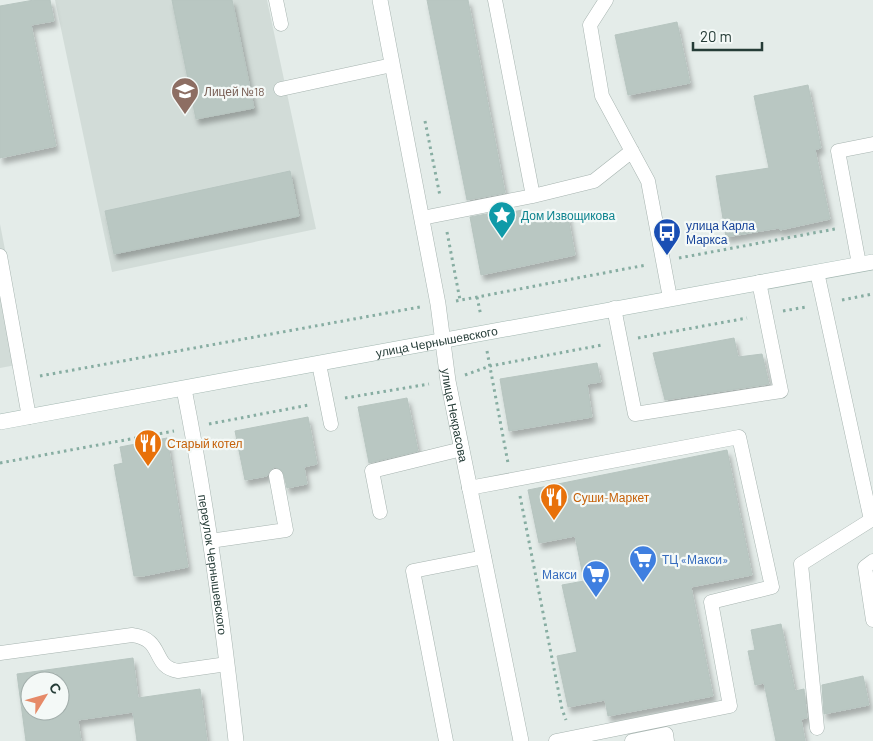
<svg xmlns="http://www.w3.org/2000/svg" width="873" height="741" font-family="Barlow,sans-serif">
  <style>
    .built { fill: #d2dcd8 }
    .building { fill: #b9c7c2; stroke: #b7c5c0; fill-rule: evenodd; filter: url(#shadow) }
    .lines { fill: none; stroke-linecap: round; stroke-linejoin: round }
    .lane-casing { stroke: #a7b4b0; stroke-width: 15 }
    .street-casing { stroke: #a7b4b0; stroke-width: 16 }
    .secondary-casing { stroke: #a3b7b1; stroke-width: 16 }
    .path { stroke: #87ada2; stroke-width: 3; stroke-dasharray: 2.5 4; stroke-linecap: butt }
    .lane { stroke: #fff; stroke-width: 14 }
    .street { stroke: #fff; stroke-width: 15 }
    .secondary { stroke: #fff; stroke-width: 15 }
    .labels { text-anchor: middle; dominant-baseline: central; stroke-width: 4.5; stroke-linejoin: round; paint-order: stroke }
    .education-label { font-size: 12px; fill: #785e54; stroke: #f4f9f7; text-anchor: start }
    .culture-label { font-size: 12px; fill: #0d838f; stroke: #f4f9f7; text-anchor: start }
    .transit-label { font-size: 12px; fill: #164399; stroke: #f4f9f7; text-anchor: start }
    .street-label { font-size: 12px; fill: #253c37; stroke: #f4f9f7 }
    .food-label { font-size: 12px; fill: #c56008; stroke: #f4f9f7; text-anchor: start }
    .shop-label { font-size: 12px; fill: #366cbe; stroke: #f4f9f7; text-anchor: start }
  </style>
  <defs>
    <filter id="shadow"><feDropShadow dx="3" dy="5.5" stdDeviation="2.5" flood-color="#0004"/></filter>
  </defs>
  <rect width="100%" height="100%" fill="#e4ece9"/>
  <path class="built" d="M55,0H267L316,229L112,272Z
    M0,224L27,363L0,368Z"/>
  <path class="building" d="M34,0H50L54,21L31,25L56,146L0,158V6Z
    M172,0H232L254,108L196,119Z
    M427,0H468L505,193L467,200Z
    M677,22L690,83L628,95L615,35Z
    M808,85L821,148L815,150L830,219L780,230L779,228L726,237L716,176L769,168L754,96Z
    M290,171L299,216L114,254L105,211Z
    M508,210V213L522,210L525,220L567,212L575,255L481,275L470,217Z
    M734,338L738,357L762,354L769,384L665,400L653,353Z
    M597,363L601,382L587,384L592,417L509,431L500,379Z
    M407,398L418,451L369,463L358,407Z
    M308,417L317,464L304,467L307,484L287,488L283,471L275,467L270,470L267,476L245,480L235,431Z
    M167,438L188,567L143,576H134L114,465L123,463L120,447Z
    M727,450L752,575L691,587L713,696L608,716L605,700L568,707L557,656L577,652L562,585L584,581L575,536L539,543L528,490Z
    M781,624L795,691L804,689L807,718L801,719L805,741H776L764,683L755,685L748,651L755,650L751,630Z
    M133,658L138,698L200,689L207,741H137L133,712L78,720L81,741H26L17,674ZM30,681H60V711H30Z
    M863,676L869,705L824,714L822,685Z"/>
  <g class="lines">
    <g class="lane-casing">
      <path id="lane" d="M276,0L281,24
        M606,0L590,25L602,96L648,181L670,298
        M281,89L392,65
        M533,196L594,181L632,151
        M422,218L533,196L495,0
        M0,256L29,417
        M859,264L838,151L873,144
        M817,272L871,520L873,519
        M614,308L635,414L781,391L759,282
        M319,364L331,424
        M469,488L739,437L772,587L711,602L730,706L556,741
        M380,512L372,471L462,449
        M210,541L286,530L276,476
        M873,561L865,567L873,620
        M0,653L132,635C165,639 151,667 178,671L227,664
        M817,728L801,564L871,520
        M446,741L413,571L484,557
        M632,741L666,734L667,741"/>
    </g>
    <g class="street-casing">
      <g id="street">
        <path id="s1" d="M380,0L438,304L448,381L521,741"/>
        <path id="s2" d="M184,389C207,505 223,623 236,741"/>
      </g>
    </g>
    <g class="secondary-casing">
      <g id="secondary">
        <path id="s3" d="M0,422C291,369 582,313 873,262"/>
      </g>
    </g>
    <path class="path" d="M425,121L440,196
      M447,232L460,300
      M679,258L835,229
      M477,297L481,316
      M842,300L873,294
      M456,301L646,265
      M783,311L806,307
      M638,338L747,318
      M487,351L508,463
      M465,375L490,366L602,345
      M40,376L420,307
      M345,398L429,384
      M209,424L309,405
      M0,463L174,431
      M520,496L562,709L566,720"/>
    <use href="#lane" class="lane"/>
    <use href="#street" class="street"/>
    <use href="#secondary" class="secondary"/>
  </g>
  <defs>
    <g id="school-pin" transform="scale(1.4375)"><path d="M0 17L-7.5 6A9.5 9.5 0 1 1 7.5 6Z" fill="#8d6e63" stroke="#f4f9f7"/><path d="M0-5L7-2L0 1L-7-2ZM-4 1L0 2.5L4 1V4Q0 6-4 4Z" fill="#fff"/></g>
    <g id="sight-pin" transform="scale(1.4375)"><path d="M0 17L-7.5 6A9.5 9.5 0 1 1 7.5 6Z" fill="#0f9aa8" stroke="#f4f9f7"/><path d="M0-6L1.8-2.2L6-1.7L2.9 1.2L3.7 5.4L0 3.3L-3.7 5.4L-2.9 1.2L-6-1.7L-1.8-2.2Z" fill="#fff"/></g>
    <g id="bus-pin" transform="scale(1.4375)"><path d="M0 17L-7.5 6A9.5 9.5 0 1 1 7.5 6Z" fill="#1a4fb4" stroke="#f4f9f7"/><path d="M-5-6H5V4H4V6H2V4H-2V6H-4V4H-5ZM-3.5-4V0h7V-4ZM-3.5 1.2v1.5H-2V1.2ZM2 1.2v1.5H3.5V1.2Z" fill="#fff"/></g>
    <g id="restaurant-pin" transform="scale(1.4375)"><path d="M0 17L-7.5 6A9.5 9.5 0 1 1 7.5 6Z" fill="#e8710a" stroke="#f4f9f7"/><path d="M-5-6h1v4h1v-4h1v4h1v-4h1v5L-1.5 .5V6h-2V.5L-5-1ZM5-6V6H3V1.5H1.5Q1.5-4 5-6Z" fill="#fff"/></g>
    <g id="supermarket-pin" transform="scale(1.4375)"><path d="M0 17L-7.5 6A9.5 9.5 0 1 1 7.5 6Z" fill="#3f7fe0" stroke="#f4f9f7"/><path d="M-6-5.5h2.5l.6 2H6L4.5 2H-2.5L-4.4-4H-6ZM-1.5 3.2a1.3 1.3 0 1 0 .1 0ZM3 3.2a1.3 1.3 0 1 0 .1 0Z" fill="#fff"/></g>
  </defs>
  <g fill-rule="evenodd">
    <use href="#school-pin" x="185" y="91"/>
    <use href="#sight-pin" x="502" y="215"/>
    <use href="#bus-pin" x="667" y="232"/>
    <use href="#restaurant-pin" x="148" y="443"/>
    <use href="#restaurant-pin" x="554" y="497"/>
    <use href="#supermarket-pin" x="643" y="559"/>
    <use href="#supermarket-pin" x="596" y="574"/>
  </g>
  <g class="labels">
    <g class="education-label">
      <text x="204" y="91">Лицей №18</text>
    </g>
    <g class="culture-label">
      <text x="521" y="215">Дом Извощикова</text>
    </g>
    <g class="transit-label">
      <text x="686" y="225">улица Карла<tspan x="686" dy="14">Маркса</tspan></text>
    </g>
    <g class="street-label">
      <text stroke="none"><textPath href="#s3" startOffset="444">улица Чернышевского</textPath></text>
      <text stroke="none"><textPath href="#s1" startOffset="422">улица Некрасова</textPath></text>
      <text stroke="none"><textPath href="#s2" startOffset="178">переулок Чернышевского</textPath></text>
    </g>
    <g class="food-label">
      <text x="167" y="443">Старый котел</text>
      <text x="573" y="497">Суши-Маркет</text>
    </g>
    <g class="shop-label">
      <text x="662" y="559">ТЦ «Макси»</text>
      <text x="577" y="574" text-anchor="end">Макси</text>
    </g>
  </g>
  <g transform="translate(45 696) rotate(53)"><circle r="24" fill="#f4f9f7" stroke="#a1adaa"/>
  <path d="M0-4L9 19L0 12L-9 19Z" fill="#e68a68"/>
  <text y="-8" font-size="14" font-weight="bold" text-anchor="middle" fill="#253c37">С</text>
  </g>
  <path d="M693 42v8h69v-8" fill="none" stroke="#253c37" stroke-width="2.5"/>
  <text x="700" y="42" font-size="15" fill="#253c37" stroke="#f4f9f7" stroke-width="4" paint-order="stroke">20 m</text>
</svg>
